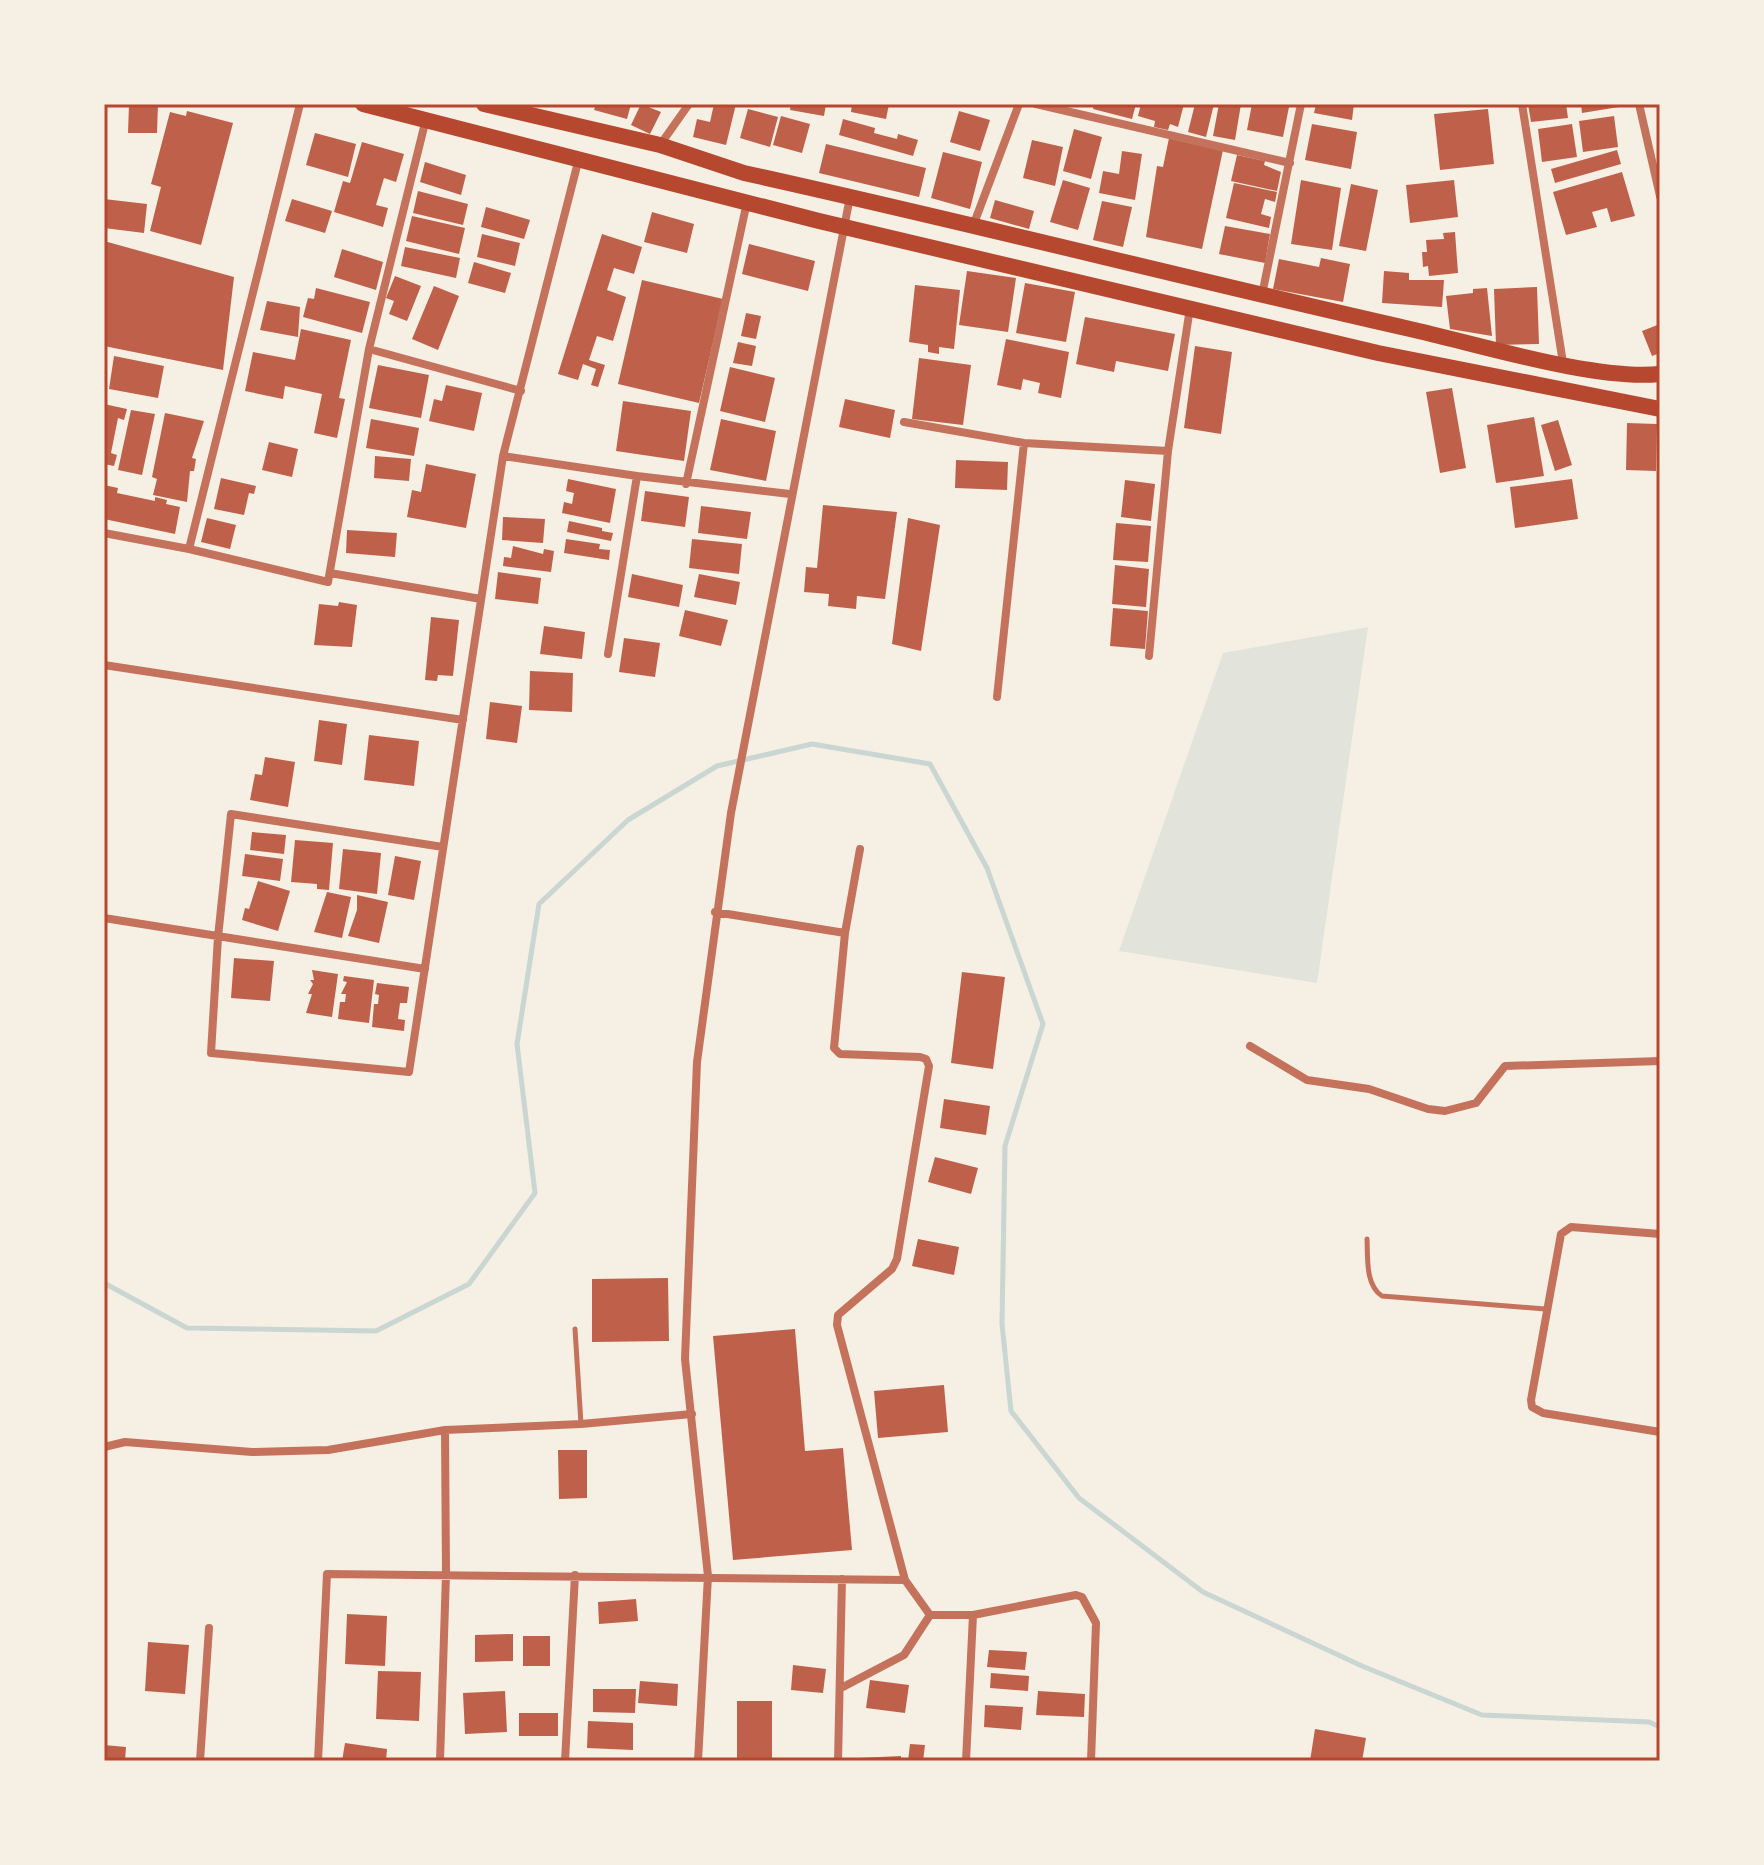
<svg xmlns="http://www.w3.org/2000/svg" width="1764" height="1865" font-family="Montserrat,sans-serif">
  <style>
    .green { fill: #e2e4dc }
    .lines { fill: none; stroke-linecap: round; stroke-linejoin: round }
    .stream { stroke: #c9d6d2; stroke-width: 5 }
    .building { fill: #bf614a }
    .service { stroke: #c5725c; stroke-width: 5 }
    .minor { stroke: #c5725c; stroke-width: 8 }
    .primary { stroke: #b5482f; stroke-width: 16 }
    .neatline { fill: none; stroke: #b5482f; stroke-width: 3 }
  </style>
  <rect width="100%" height="100%" fill="#f6efe4"/>
  <path class="green" d="M1368,627L1317,983L1119,951L1223,653Z"/>
  <g class="lines">
    <path class="stream" d="M104,1283L187,1328L376,1331L469,1284L535,1193L517,1044L539,904L628,820L717,766L812,744L930,764L987,868L1043,1024L1005,1146L1002,1324L1011,1411L1079,1498L1203,1592L1362,1666L1482,1715L1649,1722L1660,1727"/>
  </g>
  <path class="building" d="M129,104H158L157,133H128Z
    M596,104H631L627,119L594,110Z
    M641,104L661,112L650,134L631,125Z
    M714,104H736L726,145L693,137L697,119L710,122Z
    M791,104H826L824,116L790,110Z
    M852,104H889L886,119L851,112Z
    M1094,104H1136L1132,119L1093,109Z
    M1141,104H1184L1178,127L1170,124L1168,130L1154,127L1155,121L1138,116Z
    M1195,104H1214L1206,137L1188,132Z
    M1219,104H1241L1235,140L1213,136Z
    M1252,104L1289,107L1283,137L1247,130Z
    M1316,104H1354L1352,120L1314,113Z
    M1528,104H1566L1568,118L1531,122Z
    M1581,104H1624L1625,106L1582,113Z
    M748,109L778,117L770,147L740,138Z
    M1488,109L1494,164L1440,170L1434,114Z
    M187,111L233,123L201,245L150,231L161,187L151,184L170,112L186,116Z
    M959,111L990,120L980,151L950,142Z
    M781,116L810,124L802,153L773,145Z
    M1614,116L1618,147L1583,152L1579,121Z
    M843,119L875,128L874,133L897,139L898,134L918,140L913,156L839,135Z
    M1312,124L1357,132L1351,169L1305,160Z
    M1572,124L1577,157L1542,162L1538,129Z
    M1074,129L1102,137L1091,179L1063,171Z
    M315,133L356,144L348,177L306,165Z
    M1169,138L1223,150L1202,249L1146,237L1157,166L1163,167Z
    M1032,140L1063,147L1055,186L1023,178Z
    M362,142L404,154L396,182L384,178L376,205L388,208L383,227L334,212L343,181L350,183Z
    M826,144L926,168L919,197L819,173Z
    M1617,150L1621,164L1555,183L1551,169Z
    M1122,151L1142,154L1135,200L1099,193L1103,171L1119,174Z
    M943,152L982,162L970,209L931,198Z
    M1237,155L1265,161L1264,165L1281,172L1277,191L1231,181Z
    M425,162L466,175L461,195L420,182Z
    M1622,172L1635,216L1611,222L1607,208L1592,212L1597,227L1566,235L1553,192Z
    M1063,180L1090,188L1078,230L1050,222Z
    M1301,180L1341,188L1332,250L1291,244Z
    M1454,180L1458,217L1410,223L1406,185Z
    M1234,183L1277,192L1275,202L1265,199L1261,214L1271,217L1269,228L1226,218Z
    M1351,184L1378,190L1366,251L1339,246Z
    M418,191L468,204L463,225L413,213Z
    M104,199L147,204L144,233L104,228Z
    M292,199L332,211L325,233L285,221Z
    M995,200L1034,211L1029,229L990,218Z
    M1102,201L1132,207L1123,247L1093,240Z
    M486,207L530,220L524,239L481,227Z
    M652,212L694,224L687,253L644,242Z
    M412,216L465,228L459,254L406,241Z
    M1225,226L1270,234L1265,263L1219,254Z
    M1455,232L1458,273L1429,276L1428,266L1423,267L1422,252H1427L1426,240L1444,239L1443,233Z
    M482,234L520,243L515,266L477,257Z
    M602,234L642,247L634,274L614,268L607,290L626,297L613,341L597,336L589,360L605,365L598,387L591,385L596,369L583,364L578,380L558,374Z
    M104,241L234,277L223,370L104,346Z
    M749,244L815,261L808,291L742,274Z
    M405,247L460,258L456,278L401,266Z
    M342,249L383,262L376,290L334,277Z
    M1321,258L1350,264L1343,302L1273,289L1279,259L1319,267Z
    M474,262L511,273L505,293L468,283Z
    M967,271L1016,278L1008,332L959,325Z
    M1384,271L1409,273V280H1444L1442,307L1382,303Z
    M395,276L421,286L407,321L389,314L394,301L386,298Z
    M642,280L723,299L699,403L618,384Z
    M1025,283L1075,292L1066,342L1016,333Z
    M915,285L960,290L954,349L939,347V354L928,352V345L909,342Z
    M434,286L459,296L438,350L412,339Z
    M1537,287L1539,344L1496,345L1494,289Z
    M316,288L370,302L362,333L303,317L308,298L314,299Z
    M1487,288L1492,336L1450,329L1446,296L1473,293V289Z
    M267,301L300,307L298,337L260,330Z
    M746,313L761,316L756,339L741,336Z
    M1085,317L1175,334L1168,371L1116,361L1114,372L1076,364Z
    M1660,324V353L1652,356L1642,331Z
    M301,329L351,340L339,398L345,399L337,438L314,433L322,394L285,386L283,399L245,391L253,352L295,360Z
    M1006,339L1069,352L1061,398L1038,393L1040,383L1023,379L1021,390L997,385Z
    M738,342L756,346L752,366L733,363Z
    M1195,346L1232,352L1221,434L1184,428Z
    M114,356L164,366L158,398L109,389Z
    M919,358L971,365L963,425L912,419Z
    M378,365L429,375L421,418L369,408Z
    M730,367L775,378L765,422L720,411Z
    M446,385L482,393L474,431L429,421L434,399L442,401Z
    M1452,388L1466,468L1440,473L1426,392Z
    M845,399L895,410L890,438L839,427Z
    M623,401L691,411L684,461L616,451Z
    M104,404L127,409L124,420L118,418L111,453L117,455L114,466L104,464Z
    M131,410L155,414L142,475L118,470Z
    M165,413L204,421L192,458L196,459L194,471H190L187,502L153,495L157,479L152,477Z
    M1534,417L1544,476L1496,483L1487,425Z
    M371,419L419,428L414,456L366,448Z
    M721,419L776,431L766,481L710,470Z
    M1558,420L1572,465L1555,471L1541,425Z
    M1627,423L1657,424L1656,471L1626,470Z
    M269,442L298,449L292,477L262,470Z
    M375,456L411,459L409,481L374,478Z
    M956,460L1008,462L1007,490L955,488Z
    M426,464L476,474L466,528L407,517L412,490L421,492Z
    M221,478L256,486L254,494L249,493L244,515L214,509Z
    M568,479L616,489L610,523L562,513L564,502L572,504L574,493L566,491Z
    M1572,479L1578,519L1515,528L1510,487Z
    M1125,480L1155,484L1151,521L1121,517Z
    M104,485L118,488L117,493L155,501V497L167,500L166,504L180,507L175,534L104,519Z
    M645,491L689,497L685,527L641,521Z
    M823,505L897,512L885,599L857,596L856,609L828,606L829,594L804,592L806,567L817,568Z
    M701,506L751,512L747,539L698,533Z
    M503,517L545,519L543,543L502,540Z
    M207,518L236,525L230,549L201,542Z
    M908,518L940,525L921,651L892,644Z
    M569,521L602,528V531L613,533L611,541L567,532Z
    M1116,523L1151,526L1148,562L1113,560Z
    M347,530L397,533L395,557L346,553Z
    M566,539L600,544L599,549L610,550L609,560L564,553Z
    M692,539L742,544L739,574L689,568Z
    M513,546L543,554L544,549L554,551L551,572L503,566L504,557L511,558Z
    M1115,565L1149,569L1146,607L1112,604Z
    M498,572L541,578L538,604L495,599Z
    M632,574L683,585L679,607L628,597Z
    M699,574L740,582L736,605L694,597Z
    M339,602L357,605L352,647L314,645L319,604L338,606Z
    M1113,608L1148,611L1145,649L1110,646Z
    M685,610L728,620L721,646L679,636Z
    M431,617L459,620L453,676L438,675L437,681L425,680Z
    M544,626L585,632L582,659L540,654Z
    M624,638L660,643L655,677L619,672Z
    M530,671L573,673L572,712L529,710Z
    M490,702L522,706L517,743L486,739Z
    M319,720L347,724L342,765L314,761Z
    M369,735L419,741L414,786L364,780Z
    M265,757L295,762L288,807L250,800L255,774L262,775Z
    M252,832L286,835L284,854L250,850Z
    M295,840L333,843L329,890L317,889V884L291,882Z
    M343,849L381,853L377,894L339,889Z
    M245,854L283,859L280,881L242,876Z
    M395,856L421,861L414,900L388,895Z
    M258,881L290,891L278,931L242,920L245,908L249,909Z
    M327,892L351,897L342,938L314,932Z
    M357,895L388,902L379,943L348,936L357,910Z
    M234,958L274,961L270,1001L231,998Z
    M312,970L338,974L332,1017L306,1013L312,994H308L313,984L310,980H314Z
    M962,972L1005,977L993,1069L951,1063Z
    M344,976L374,980L369,1023L338,1019L340,1002H345L346,994H341L347,982L343,981Z
    M377,983L409,987L407,1003H400L398,1019L405,1020L404,1031L372,1027L374,1004H378L379,995L375,994Z
    M944,1099L990,1106L986,1135L940,1128Z
    M935,1157L978,1168L971,1194L928,1182Z
    M918,1239L959,1247L954,1275L912,1266Z
    M668,1278L669,1341L592,1342V1279Z
    M795,1329L805,1451L843,1448L852,1550L733,1560L713,1336Z
    M944,1385L948,1432L878,1438L874,1391Z
    M558,1450H587V1498L559,1499Z
    M636,1599L638,1621L599,1624L598,1602Z
    M347,1614L387,1616L385,1666L345,1664Z
    M513,1634V1661L475,1662V1635Z
    M523,1636H550V1666H523Z
    M148,1642L189,1645L185,1694L145,1691Z
    M989,1650L1027,1652L1025,1670L987,1667Z
    M793,1665L826,1669L823,1693L791,1690Z
    M378,1671L421,1672L419,1721L376,1719Z
    M991,1673L1029,1676L1028,1691L990,1688Z
    M870,1680L909,1685L905,1713L866,1708Z
    M640,1681L678,1684L677,1706L638,1703Z
    M593,1689H636L635,1713L593,1712Z
    M505,1691L507,1732L465,1734L463,1693Z
    M1038,1691L1085,1694L1084,1717L1036,1715Z
    M737,1701H772V1761H737Z
    M985,1705L1023,1707L1021,1730L984,1727Z
    M519,1713H558V1736H519Z
    M588,1721L633,1723V1750L587,1748Z
    M1315,1729L1366,1738L1362,1761H1310Z
    M345,1743L387,1749L386,1761H342Z
    M910,1744L925,1745L923,1761H908Z
    M104,1745L126,1747L125,1761H104Z
    M901,1756V1761H859V1758Z"/>
  <g class="lines">
    <path class="service" d="M1367,1239C1368,1257 1365,1285 1382,1296L1545,1309
      M575,1329L581,1424"/>
    <path class="minor" d="M300,104L189,549L328,582L369,349L426,119
      M1036,104L1290,163
      M1522,104L1563,363
      M1639,104L1660,196
      M660,145L689,104
      M579,158L503,456L637,476
      M973,226L1019,104
      M1262,295L1301,104
      M369,349L521,391
      M904,422L1024,443L1168,451
      M686,484L747,202
      M104,533L189,549
      M330,573L481,599
      M608,654L637,476L790,494
      M1149,656L1168,451L1190,308
      M104,665L463,720
      M997,697L1024,443
      M443,847L231,814L218,937L211,1053L409,1072L503,456
      M715,912L845,933L834,1048L840,1054L920,1057L926,1059L929,1066L897,1259L892,1269L838,1315L837,1325L905,1580L930,1615H973
      M104,918L425,969
      M845,933L860,849
      M1250,1046L1307,1080L1369,1089L1428,1109L1445,1111L1476,1103L1505,1066L1660,1061
      M1660,1234L1571,1227L1561,1234L1531,1400L1532,1407L1543,1413L1660,1432
      M104,1447L125,1442L252,1452L328,1450L445,1430L581,1424L692,1414
      M841,1688L904,1655L930,1615
      M200,1761L209,1628
      M318,1761L327,1574L905,1580
      M440,1761L446,1574L445,1430
      M565,1761L575,1575
      M698,1761L708,1576L685,1359L697,1062L731,813L850,197
      M838,1761L842,1579
      M966,1761L973,1615L1076,1595L1082,1597L1096,1623L1091,1761"/>
    <path class="primary" d="M363,104L819,221L1378,353L1660,409
      M484,104L660,145L744,173C967,222 1188,279 1410,329C1478,344 1595,381 1660,374"/>
  </g>
  <rect width="1764" height="1865" fill="none" stroke="#f6efe4" stroke-width="212"/>
  <rect x="106" y="106" width="1552" height="1653" class="neatline"/>
</svg>
